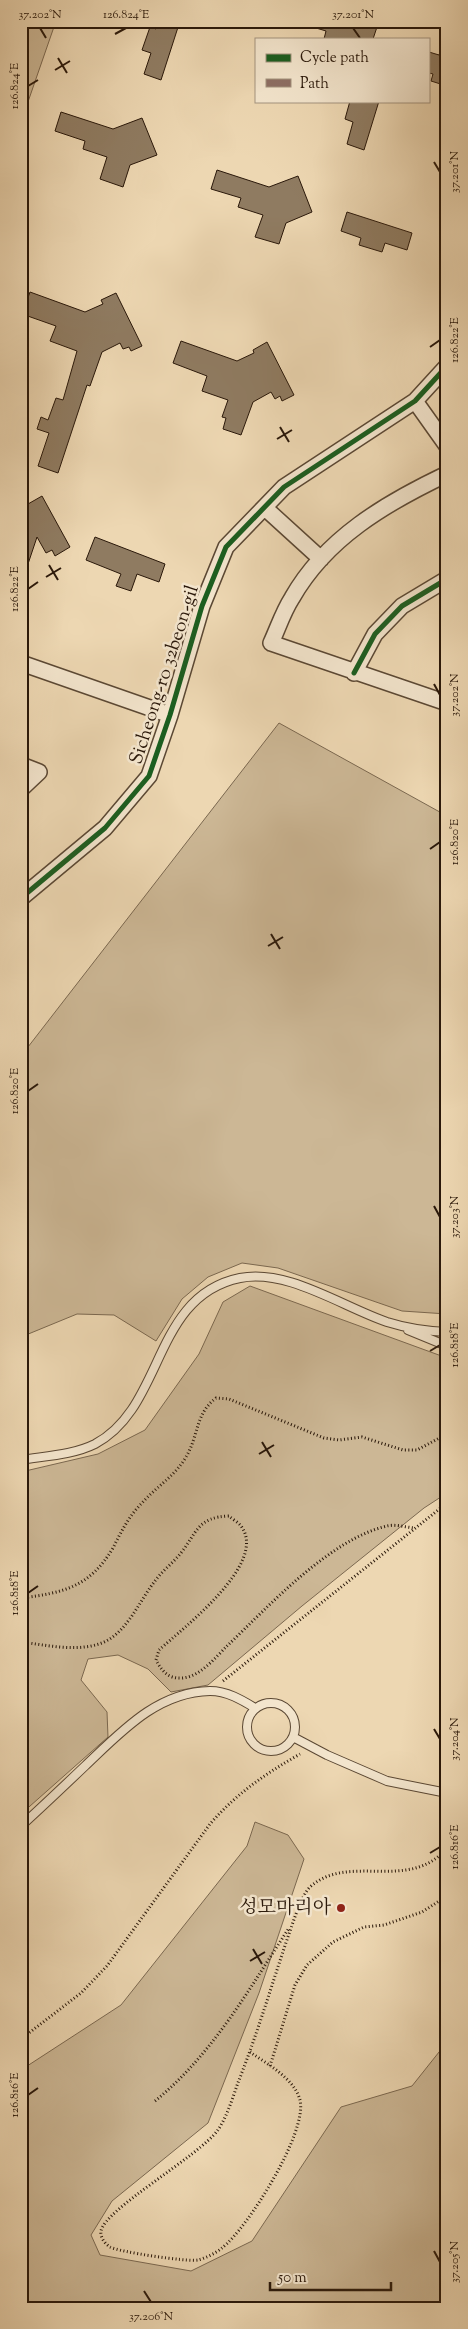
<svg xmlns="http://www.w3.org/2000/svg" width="468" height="2329" font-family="'Sorts Mill Goudy','Noto Serif KR',serif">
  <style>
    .green { fill: #ccb795; stroke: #7b6850 }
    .building { fill: #8f7b61; stroke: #2a180a }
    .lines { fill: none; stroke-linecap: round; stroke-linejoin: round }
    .lane-casing { stroke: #5b4834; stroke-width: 10 }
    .street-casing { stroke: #5b4834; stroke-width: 18 }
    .path { stroke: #2a180a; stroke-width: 3; stroke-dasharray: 1 2.5; stroke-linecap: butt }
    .lane { stroke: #f3e5cd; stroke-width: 8 }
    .street { stroke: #f3e5cd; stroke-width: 15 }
    .quiet { stroke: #8d6e63; stroke-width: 4; stroke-dasharray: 8 4; stroke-linecap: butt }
    .cycleway-casing { stroke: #f3e5cd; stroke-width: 8 }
    .cycleway { stroke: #1b5e20; stroke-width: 5 }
    .ticks { fill: none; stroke: #2a180a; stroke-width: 2 }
    .poi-dot { fill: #8f2418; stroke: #f3e5cd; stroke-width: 2 }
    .labels { text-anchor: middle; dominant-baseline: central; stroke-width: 5; stroke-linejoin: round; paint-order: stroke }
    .street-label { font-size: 19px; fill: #2a180a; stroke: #f3e5cd }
    .poi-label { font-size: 19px; fill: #2a180a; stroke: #f3e5cd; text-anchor: end }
    .neatline { fill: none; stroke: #2a180a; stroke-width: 2 }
    .ticks-label { font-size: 12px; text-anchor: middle; fill: #2a180a }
  </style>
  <rect width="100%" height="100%" fill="#edd7b2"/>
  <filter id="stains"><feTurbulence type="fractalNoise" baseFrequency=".004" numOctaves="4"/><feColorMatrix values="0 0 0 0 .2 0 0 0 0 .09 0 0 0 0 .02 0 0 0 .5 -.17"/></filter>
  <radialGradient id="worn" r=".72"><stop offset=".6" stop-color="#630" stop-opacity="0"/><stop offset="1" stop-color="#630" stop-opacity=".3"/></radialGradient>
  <path class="green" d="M21,21H56L21,122Z
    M279,723L447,816V1314L402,1311L278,1268L242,1263L208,1277L182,1299L156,1341L114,1315L77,1314L21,1337V1056Z
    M250,1286L447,1358V1493L424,1508L302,1606L208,1685L171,1692L148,1669L118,1655L88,1659L81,1680L107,1712L108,1737L21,1814V1472L98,1454L145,1430L199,1354L223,1302Z
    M255,1822L288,1835L304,1859L259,1993L208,2123L112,2201L91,2235L100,2255L191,2271L252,2241L341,2107L412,2086L447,2042V2308H21V2070L121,2005L247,1846Z"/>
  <path class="building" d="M159,21H180L161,80L144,74L151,53L142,50L150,27L156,29Z
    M304,21H361L377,27L373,39H324L326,31L303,24Z
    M444,40H447V86L431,81L433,74L429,73V52L439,55Z
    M350,101H379L364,150L347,144L353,122L345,119Z
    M61,112L113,129L142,118L157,155L130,165L123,187L100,179L107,157L83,149L85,141L55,131Z
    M217,170L269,187L298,176L312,212L286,223L279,244L255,237L263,215L238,207L241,198L211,189Z
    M347,212L412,233L407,250L385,243L382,252L359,245L361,238L341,231Z
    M30,292L85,312L103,304L101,300L116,293L142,346L131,351L129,347L123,349L120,343L102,352L90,386L87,385L58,473L38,466L49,433L37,429L41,417L48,420L56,398L63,400L77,351L50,341L56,326L22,314Z
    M181,341L237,361L254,353L253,350L267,342L294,395L282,401L280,396L275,399L271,392L253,402L241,435L223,429L226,418L222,417L228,400L202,391L207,376L173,363Z
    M42,496L70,547L55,556L52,550L46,553L37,537L24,576L21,575V508Z
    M95,537L165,564L159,582L137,574L131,591L116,586L121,574L86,560Z"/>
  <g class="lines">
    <g class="lane-casing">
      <path id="lane" d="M408,1330L447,1346
        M21,1460C45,1456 73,1455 95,1444C165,1407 152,1296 240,1278C286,1268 343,1307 387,1322C406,1328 427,1331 447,1332
        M247 1727a24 24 0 1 1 48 0a24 24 0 1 1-48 0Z
        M293,1737L327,1755L387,1781L447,1793
        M21,1826C43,1806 64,1786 85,1766C121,1732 157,1692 210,1691C227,1691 242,1700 255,1708"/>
    </g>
    <g class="street-casing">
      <path id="street" d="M415,401L447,446
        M447,474C386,503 326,538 292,598C283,612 278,628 271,643L447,703
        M265,508L321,559
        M21,663L170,715
        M354,673L375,634L402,606L447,579
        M21,765L39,772L21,789
        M21,898L105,828L149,776L170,715L202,606L226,547L284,487L415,401L447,366"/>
    </g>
    <path class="path" d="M21,1598C63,1593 90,1587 113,1548C121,1532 129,1516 142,1503C156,1487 175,1476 186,1457C199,1435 195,1414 216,1398L229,1399L324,1438L339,1440L362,1437L403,1450H417L447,1434
      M21,1642C47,1645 83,1654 108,1640C129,1628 140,1600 155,1581C162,1571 173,1563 181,1553C197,1532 198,1517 229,1516C232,1519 238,1522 241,1526C269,1563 183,1628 159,1650L156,1660C162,1671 168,1679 182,1678C200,1677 216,1657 227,1646C269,1606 330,1539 387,1526C395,1524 405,1527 414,1528
      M223,1681L447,1503
      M445,1764L447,1768
      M21,2039L81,1993L107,1966L210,1824C237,1793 265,1774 300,1754
      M250,2052C267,2064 294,2078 300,2100C308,2132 247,2229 222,2248C216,2253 206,2258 198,2260C187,2262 119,2252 110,2247C105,2244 100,2237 101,2231C105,2209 199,2156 218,2130C228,2115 233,2096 239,2080C262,2022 278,1962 300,1903C303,1898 306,1891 310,1887C349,1852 409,1893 447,1848
      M270,2066L295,1985L307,1965L333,1942L364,1927L384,1925L422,1912L447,1896
      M155,2101C213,2054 249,1989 289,1928"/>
    <use href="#lane" class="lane"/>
    <use href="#street" class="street"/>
    <path class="quiet" d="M446,1849H447"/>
    <g class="cycleway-casing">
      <path id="cycleway" d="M354,673L375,634L402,606L447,579
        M21,898L105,828L149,776L170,715L202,606L226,547L284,487L415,401L447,366"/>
    </g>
    <use href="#cycleway" class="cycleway"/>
  </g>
  <path class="ticks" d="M40,28L46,38M353,28L360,38M115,34L126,28M58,58L67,73M55,70L70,61M28,86L38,80M434,162L440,172M430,347L440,340M280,427L289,442M277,439L292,430M49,565L58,580M46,577L61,568M28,589L38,582M434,684L440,695M430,849L440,842M271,934L280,949M268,946L283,937M28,1091L38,1084M434,1206L440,1217M430,1351L440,1345M262,1442L271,1457M259,1454L274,1445M28,1593L38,1586M434,1729L440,1739M430,1853L440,1847M253,1949L262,1964M250,1961L265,1952M28,2095L38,2088M434,2251L440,2262M144,2291L151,2302"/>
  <circle class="poi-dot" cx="341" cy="1908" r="5"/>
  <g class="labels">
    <g class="street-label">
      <text transform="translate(165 675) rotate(-72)">Sicheong-ro 32beon-gil</text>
    </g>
    <g class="poi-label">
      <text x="331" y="1908">성모마리아</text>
    </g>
  </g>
  <rect width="468" height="2329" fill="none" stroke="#edd7b2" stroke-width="55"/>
  <rect x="255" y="38" width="175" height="65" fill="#f3e5cd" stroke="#a3937f"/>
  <rect x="266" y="54" width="25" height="8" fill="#1b5e20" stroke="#a3937f"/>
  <text x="300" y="62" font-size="15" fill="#2a180a">Cycle path</text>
  <rect x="266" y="79" width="25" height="8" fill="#8d6e63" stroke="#a3937f"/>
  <text x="300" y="88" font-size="15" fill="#2a180a">Path</text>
  <path d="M270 2282v8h121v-8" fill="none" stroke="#2a180a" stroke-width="2.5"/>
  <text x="278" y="2282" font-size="15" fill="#2a180a" stroke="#f3e5cd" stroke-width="4" paint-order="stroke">50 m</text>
  <rect x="28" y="28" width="412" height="2274" class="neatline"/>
  <g class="ticks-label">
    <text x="40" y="18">37.202°N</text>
    <text x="126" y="18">126.824°E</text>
    <text x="353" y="18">37.201°N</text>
    <text transform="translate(14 86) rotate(-90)" y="4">126.824°E</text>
    <text transform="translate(454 172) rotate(-90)" y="4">37.201°N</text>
    <text transform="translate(454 340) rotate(-90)" y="4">126.822°E</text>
    <text transform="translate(14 589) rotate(-90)" y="4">126.822°E</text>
    <text transform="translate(454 695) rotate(-90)" y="4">37.202°N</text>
    <text transform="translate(454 842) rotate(-90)" y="4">126.820°E</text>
    <text transform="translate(14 1091) rotate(-90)" y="4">126.820°E</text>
    <text transform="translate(454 1217) rotate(-90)" y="4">37.203°N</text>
    <text transform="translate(454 1345) rotate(-90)" y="4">126.818°E</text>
    <text transform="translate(14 1593) rotate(-90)" y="4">126.818°E</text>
    <text transform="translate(454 1739) rotate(-90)" y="4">37.204°N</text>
    <text transform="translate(454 1847) rotate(-90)" y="4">126.816°E</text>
    <text transform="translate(14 2095) rotate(-90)" y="4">126.816°E</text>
    <text transform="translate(454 2262) rotate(-90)" y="4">37.205°N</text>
    <text x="151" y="2320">37.206°N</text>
  </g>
  <rect width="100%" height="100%" filter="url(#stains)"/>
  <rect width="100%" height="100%" fill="url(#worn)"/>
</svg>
